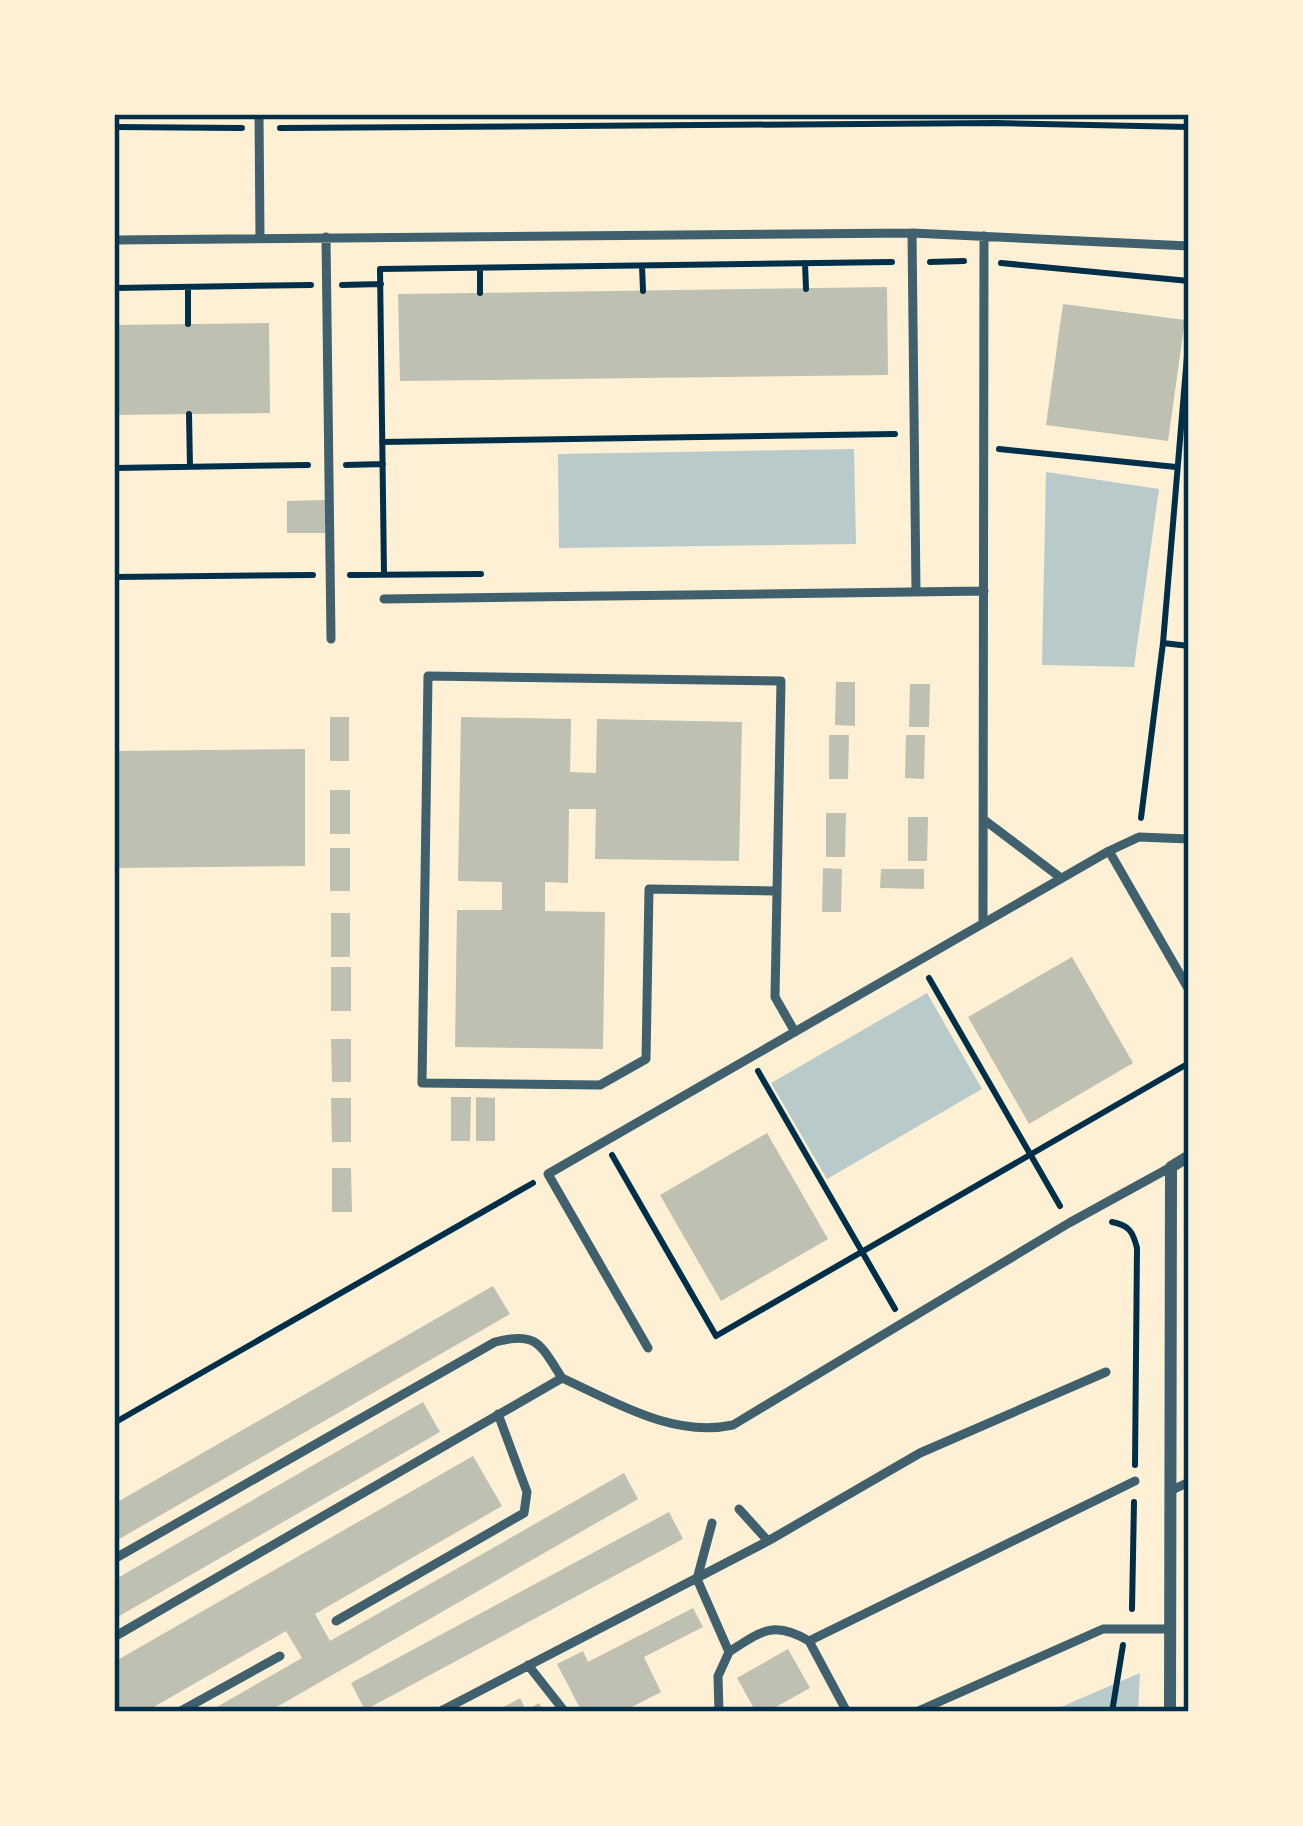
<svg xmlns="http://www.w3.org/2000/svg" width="1303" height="1826" font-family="'Fira Sans',sans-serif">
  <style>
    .green { fill: #b9caca }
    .building { fill: #bec0b2 }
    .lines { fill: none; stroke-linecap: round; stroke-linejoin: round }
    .path { stroke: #003049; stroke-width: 6 }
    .service { stroke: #3f606c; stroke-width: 9 }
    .minor { stroke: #3f606c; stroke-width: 12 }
    .neatline { fill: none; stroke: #003049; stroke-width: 4.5 }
  </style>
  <rect width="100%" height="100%" fill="#fdf0d5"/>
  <path class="green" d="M854,449L856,544L559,548L558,454Z
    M1046,472L1159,489L1134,667L1042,665Z
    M927,993L982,1089L827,1179L771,1083Z
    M1140,1673L1138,1712H1049Z"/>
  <path class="building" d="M887,287L888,375L400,381L398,294Z
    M1063,304L1185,320L1168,441L1046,425Z
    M269,323L270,413L114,415V325Z
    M325,500V533H287V501Z
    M836,682H855V726L835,725Z
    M910,684H930L929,727H909Z
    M330,717H349V761H330Z
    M461,717L571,719L570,772L596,773L597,719L742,722L739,861L595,859L596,809H569L568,883L545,882V911L605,912L603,1049L455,1047L457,910H502V882L458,881Z
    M829,735H849L848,779H829Z
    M906,735H925L924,779L905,778Z
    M305,749V866L114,868V751Z
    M330,790H350V834H330Z
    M826,813H846L845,857H826Z
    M908,817H928L927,861H908Z
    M330,848H350V891H330Z
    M823,868L842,869L841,912H822Z
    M881,869H924V889L880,888Z
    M331,913H350V957H331Z
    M1072,957L1133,1063L1029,1124L968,1017Z
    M331,967H351V1011H331Z
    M331,1039H351V1082H332Z
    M451,1097H471L470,1141H451Z
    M476,1097L495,1098V1141H476Z
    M331,1098H351V1142H332Z
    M767,1133L828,1239L721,1301L660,1195Z
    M332,1168H351L352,1212H332Z
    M493,1286L510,1314L114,1542V1504Z
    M423,1402L440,1432L114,1619V1580Z
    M473,1456L502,1506L315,1614L330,1641L624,1473L638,1499L268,1712H208L302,1658L286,1631L145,1712H114V1662Z
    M669,1512L683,1539L365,1710L351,1683Z
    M693,1608L703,1627L644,1657L661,1692L622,1712H582L557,1664L583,1651L588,1662Z
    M788,1649L810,1688L767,1712H756L737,1678Z
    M520,1698L526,1710L539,1703L545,1712H495Z"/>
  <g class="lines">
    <path class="path" d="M114,127L242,128
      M280,128L996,123L1189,127
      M930,262L964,261
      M805,263L806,289
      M1001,263L1189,281
      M642,266L643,291
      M480,268V293
      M380,269L892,262
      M380,269L384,574
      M342,285L381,284
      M188,287V324
      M114,288L311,285
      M1189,332L1163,643L1189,646
      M189,414L190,467
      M382,442L895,434
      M999,449L1176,467
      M346,465L383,464
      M114,468L308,465
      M350,575L481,574
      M114,577L313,575
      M1141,818L1163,643
      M929,978L1060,1206
      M758,1071L895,1309
      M612,1155L716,1336L1189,1063
      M1112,1222C1129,1225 1133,1232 1137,1248L1135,1465
      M114,1423L533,1183
      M1132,1609L1134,1502
      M1112,1712L1123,1645"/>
    <path class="service" d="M259,114L260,238
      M912,233L916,592
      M326,237L331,639
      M114,240L912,233L1189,246
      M1189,587V593
      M384,599L984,591
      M983,819L1061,878
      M1109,851L1189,990
      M777,891L649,889L646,1059L600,1085L422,1083L428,676L781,681L775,997L795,1032
      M983,923L984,236
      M648,1348L548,1174L1109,851L1139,837L1189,839
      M1170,1491L1189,1482
      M739,1509L768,1541
      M712,1523L697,1579L729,1652L718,1676L719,1712
      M114,1559L495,1342C537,1331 540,1344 562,1378
      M336,1621L524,1513L527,1492L498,1414
      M114,1637L562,1378C615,1402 673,1438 733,1425L1069,1223L1171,1167
      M809,1641L847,1712
      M729,1652C761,1631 774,1620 809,1641L1135,1481
      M528,1665L565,1712
      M179,1712L280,1656
      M439,1712L768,1541L920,1453L1106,1372
      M916,1712L1103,1629H1170"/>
    <path class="minor" d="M1170,1712L1171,1167L1189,1156"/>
  </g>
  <rect width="1303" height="1826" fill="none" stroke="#fdf0d5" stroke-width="234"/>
  <rect x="117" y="117" width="1069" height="1592" class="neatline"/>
</svg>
